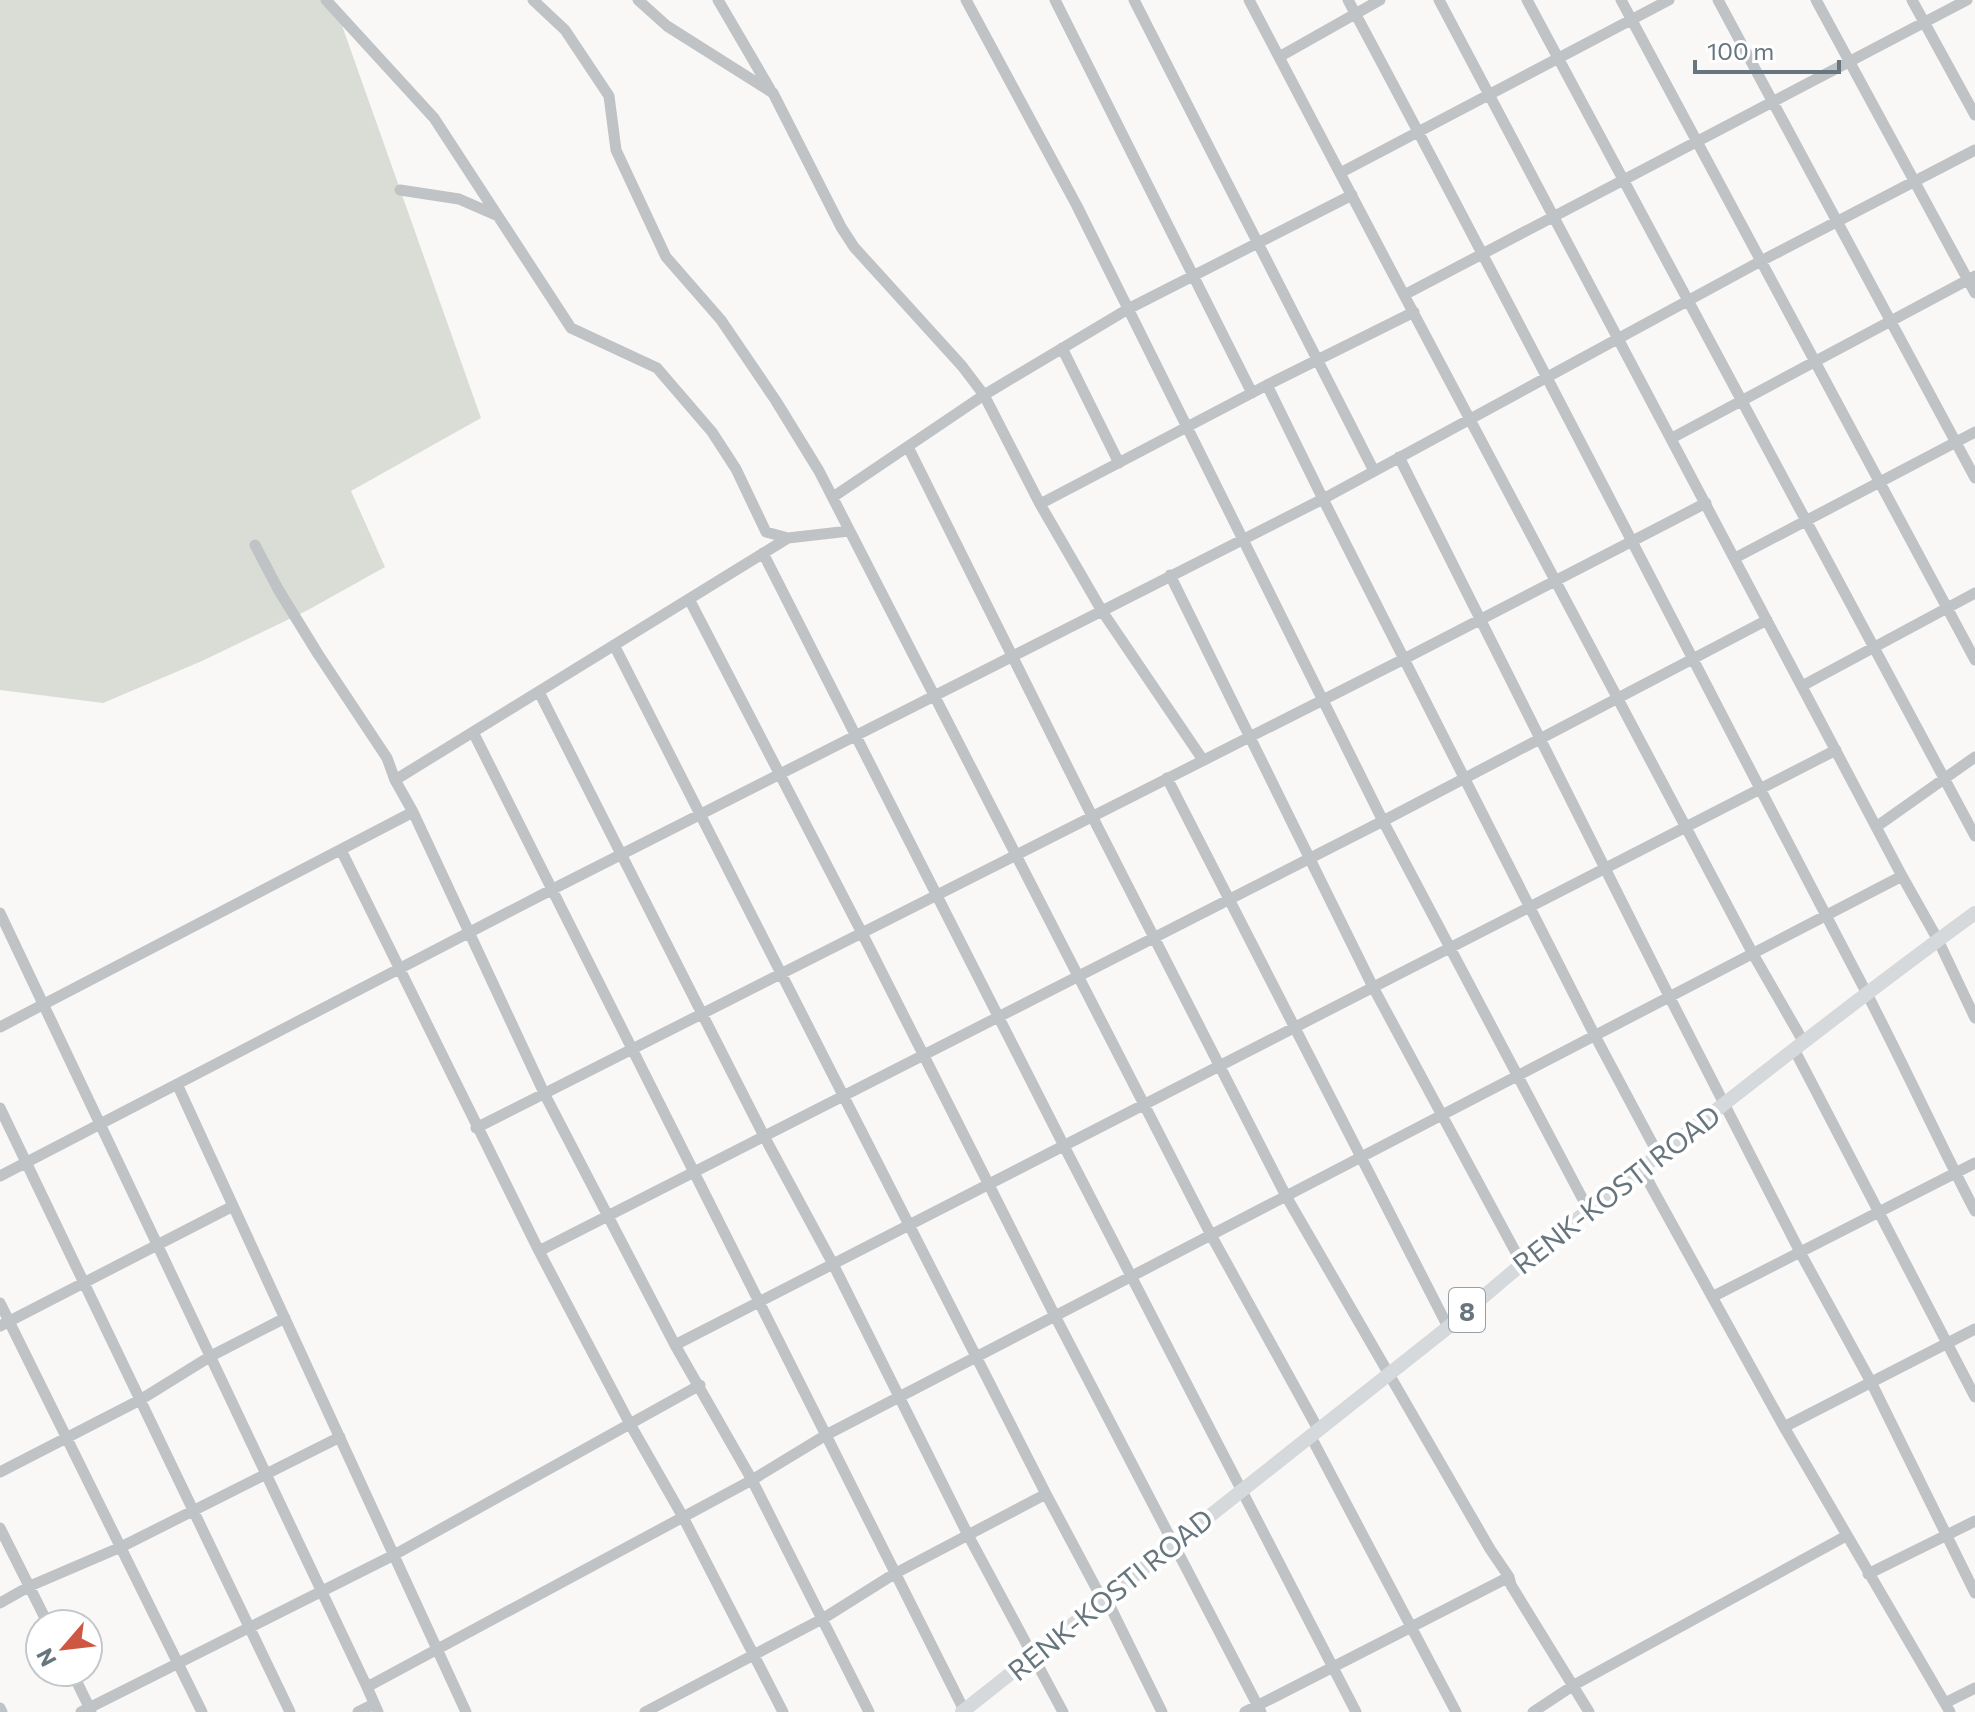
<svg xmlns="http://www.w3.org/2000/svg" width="1975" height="1712" font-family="Commissioner,sans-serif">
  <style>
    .green { fill: #d9ddd6 }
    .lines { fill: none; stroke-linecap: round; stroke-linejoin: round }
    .minor { stroke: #bfc3c6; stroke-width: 11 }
    .major { stroke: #d5d9db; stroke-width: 14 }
    .labels { text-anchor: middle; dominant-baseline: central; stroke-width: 8; stroke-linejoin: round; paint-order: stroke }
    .shield { fill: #fff; stroke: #959fa5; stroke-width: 2 }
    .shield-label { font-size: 26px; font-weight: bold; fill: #67767e }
    .street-label { font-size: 28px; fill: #67767e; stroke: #fff }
  </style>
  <rect width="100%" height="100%" fill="#f9f8f7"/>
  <path class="green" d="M0,0H333L481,418L351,491L385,567L308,610L202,661L103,703L0,690Z"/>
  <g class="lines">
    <path class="minor" d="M326,0L434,118L571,328L657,368L712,432L736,469L766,532L788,538L849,531
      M533,0L565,30L609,96L616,150L666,257L721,320L776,401L819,471L1211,1235L1318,1429
      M638,0L667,26L773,93L841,227L854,247L962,366L984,395L1040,504L1102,611L1203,760
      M718,0L770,89
      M966,0L1077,206L1383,821L1588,1209
      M1055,0L1252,393
      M1134,0L1374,471
      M1249,0L1404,295
      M1348,0C1524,328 1692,660 1865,990C1903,1063 1937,1138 1975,1211
      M1439,0L1902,876
      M1527,0L1975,836
      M1621,0L1975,660
      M1718,0L1975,478
      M1816,0L1975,293
      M1912,0L1975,115
      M1279,57L1380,0
      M1340,173L1669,0
      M400,190L459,199L498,216
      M1062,348L1119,463
      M1267,385L1414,312
      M1672,438L1975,276
      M908,447L1092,816L1286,1196L1490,1549L1509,1577L1511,1585L1589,1712
      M1399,457L1669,996L1801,1254L1871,1382L1975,1593
      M833,497L984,395L1128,309L1352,195
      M255,545L278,589L318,654L387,758L395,780L413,812L545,1095L675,1345L752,1480L869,1712
      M763,553L1064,1146L1356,1712
      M1735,558L1975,432
      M1170,575L1373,987L1521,1262
      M689,599L862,933L1055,1316L1261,1712
      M614,645L1046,1494L1102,1599
      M1802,686L1975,593
      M539,692L764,1136L833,1264L968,1535L1063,1712
      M473,732L965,1712
      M1167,778L1448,1327
      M395,780L788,538
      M1876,827L1975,757
      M341,850L539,1251L630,1424L683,1517L783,1712
      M0,913L367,1687L752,1480L826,1435L1902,876L1938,940L1975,1018
      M0,1027L413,812
      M1803,1041L1753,954L1404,295L1967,0
      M1794,1049L1975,1397
      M177,1084L466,1712
      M0,1108L290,1712
      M476,1128L1404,659L1706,503
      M1658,1154L1594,1034L1323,499L1761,261L1975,150
      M1641,1168L1784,1427L1950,1712
      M0,1176L553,889L1323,499L1267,385L1040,504
      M539,1251L1383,821L1767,620
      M1712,1297L1975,1163
      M0,1303L202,1712
      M0,1326L233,1206
      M675,1345L1836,750
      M1784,1427L1975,1329
      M1310,1435L1456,1712
      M0,1472L140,1400L211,1356L285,1318
      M0,1528L48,1624
      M1868,1574L1975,1521
      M1105,1596L1162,1712
      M0,1603L30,1586L121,1547L340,1437
      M72,1672L91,1711
      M367,1687L378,1712
      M1945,1703L1975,1688
      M0,1708L2,1712
      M81,1712L394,1555L700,1385
      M358,1712L374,1704
      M645,1712L824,1618L894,1574L1046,1494
      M1245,1712L1509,1577
      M1533,1712L1574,1685L1846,1536"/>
    <path class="major" d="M962,1712L1451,1325C1539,1247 1631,1176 1724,1104C1807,1039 1890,975 1975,913"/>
  </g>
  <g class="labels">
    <rect class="shield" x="1449" y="1288" width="36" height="44" rx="6"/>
    <g class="shield-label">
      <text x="1467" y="1310">8</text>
    </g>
    <g class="street-label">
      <text transform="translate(1616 1189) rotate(-38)">RENK-KOSTI ROAD</text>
      <text transform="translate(1110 1594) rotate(-39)">RENK-KOSTI ROAD</text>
    </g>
  </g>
  <g transform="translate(64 1648) rotate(242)"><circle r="38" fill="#ffffff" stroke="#c2c8cb" stroke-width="2"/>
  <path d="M0-6L14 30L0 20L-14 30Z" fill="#ce5741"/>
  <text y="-12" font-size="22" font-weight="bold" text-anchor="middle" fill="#67767e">N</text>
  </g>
  <path d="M1695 60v12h144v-12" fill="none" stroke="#67767e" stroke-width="4"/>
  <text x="1707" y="60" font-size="24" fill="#67767e" stroke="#ffffff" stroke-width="6" paint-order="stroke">100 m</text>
</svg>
